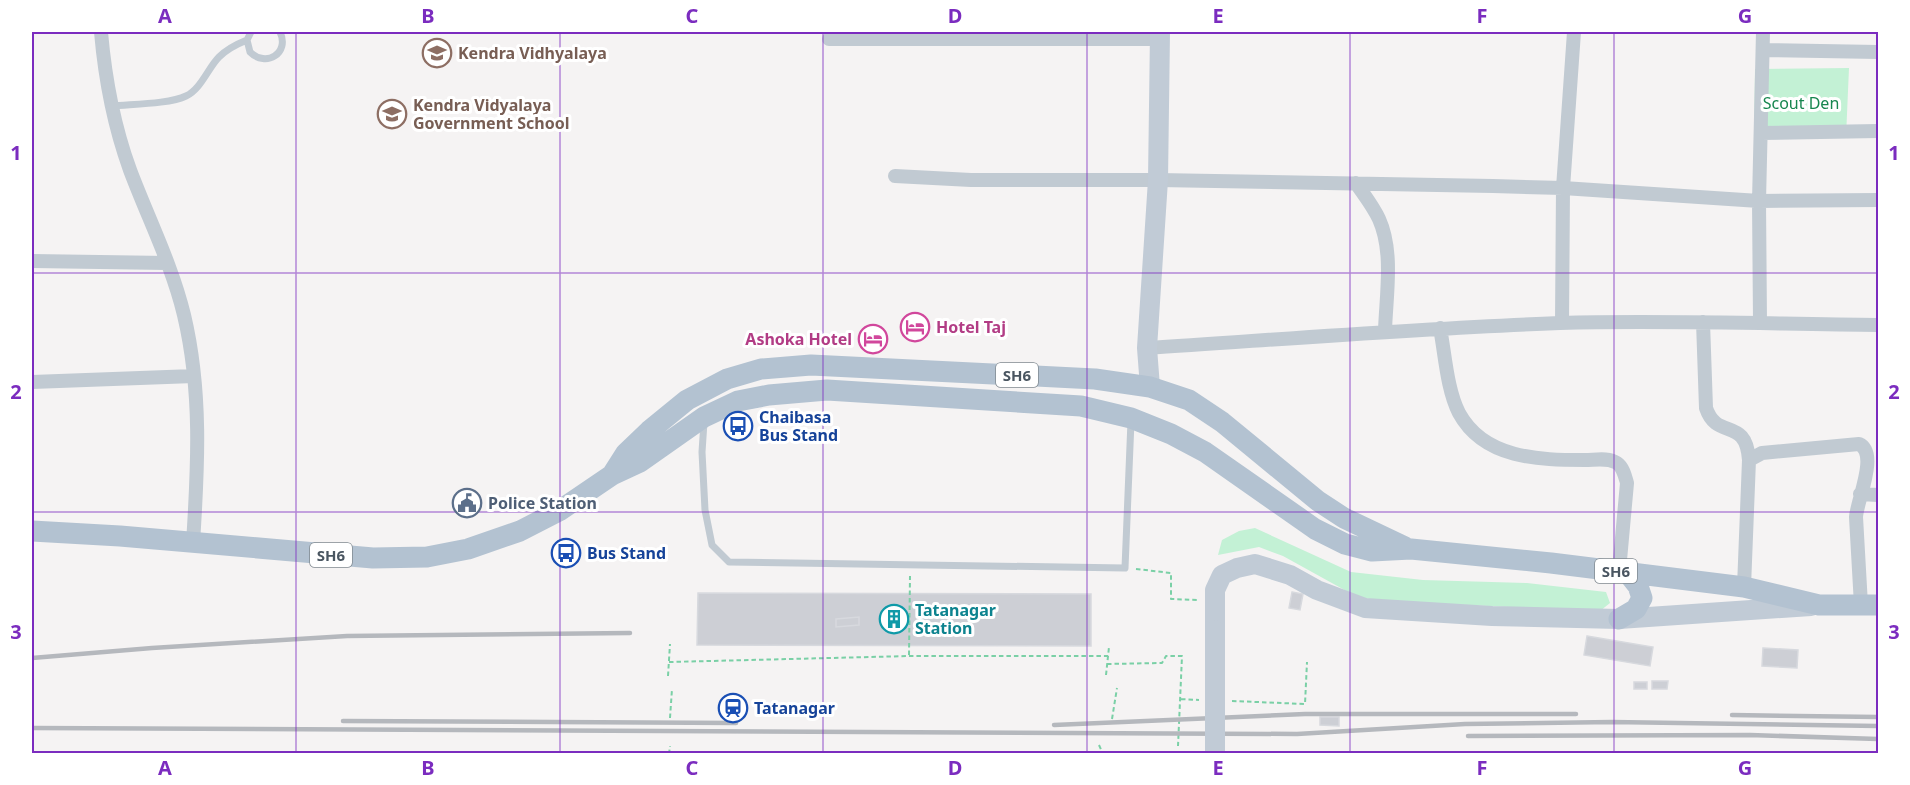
<svg xmlns="http://www.w3.org/2000/svg" width="1910" height="785" font-family="'Noto Sans',sans-serif">
  <style>
    .green { fill: #c3f1d5 }
    .building { fill: #cdcfd5; stroke: #d7d9de; stroke-width: 1.5 }
    .lines { fill: none; stroke-linecap: round; stroke-linejoin: round }
    .path { stroke: #7ad0a6; stroke-width: 2; stroke-dasharray: 4.5 3; stroke-linecap: butt }
    .lane { stroke: #c1cad2; stroke-width: 7 }
    .street { stroke: #c1cad2; stroke-width: 14 }
    .secondary { stroke: #c1cbd6; stroke-width: 20 }
    .primary { stroke: #b3c2d1; stroke-width: 21 }
    .rail { stroke: #b5b8bd; stroke-width: 4.5 }
    .secondary-bridge { stroke: #c1cbd6; stroke-width: 20 }
    .grid { fill: none; stroke: #7b2cbf; stroke-width: 1.5; stroke-opacity: 0.55 }
    .labels { text-anchor: middle; dominant-baseline: central; stroke-width: 6; stroke-linejoin: round; paint-order: stroke }
    .shield { fill: #fff; stroke: #808990; stroke-width: 1.5 }
    .shield-label { font-size: 15px; font-weight: bold; fill: #4a5661 }
    .education-label { font-size: 16px; font-weight: bold; fill: #785e54; stroke: #fff; text-anchor: start }
    .park-label { font-size: 16px; fill: #17864f; stroke: #fff }
    .hotel-label { font-size: 16px; font-weight: bold; fill: #b23c85; stroke: #fff; text-anchor: start }
    .transit-label { font-size: 16px; font-weight: bold; fill: #164399; stroke: #fff; text-anchor: start }
    .service-label { font-size: 16px; font-weight: bold; fill: #4e5e75; stroke: #fff; text-anchor: start }
    .culture-label { font-size: 16px; font-weight: bold; fill: #0d838f; stroke: #fff; text-anchor: start }
    .neatline { fill: none; stroke: #7b2cbf; stroke-width: 2 }
    .grid-label { font-size: 20px; text-anchor: middle; font-weight: bold; fill: #7b2cbf }
  </style>
  <rect width="100%" height="100%" fill="#f5f3f3"/>
  <path class="green" d="M1849,68L1846,137L1754,138L1755,69Z
    M1255,528L1351,572L1423,580L1527,583L1606,592L1610,603L1600,611L1423,603L1359,598L1283,556L1259,547L1218,555L1222,540L1239,531Z"/>
  <path class="building" d="M1292,592L1303,594L1300,610L1289,608Z
    M698,593L1091,594V646L697,645Z
    M859,617V625L836,627V619Z
    M1587,636L1653,647L1650,666L1584,655Z
    M1763,648L1798,650L1797,668L1762,666Z
    M1652,681H1668L1667,689H1652Z
    M1634,682H1647V689H1634Z
    M1320,717H1339V726L1320,725Z"/>
  <g class="lines">
    <path class="path" d="M1136,569L1171,573V599L1198,600
      M909,655L910,576
      M669,662L909,656H1108
      M1107,664L1162,663L1166,656H1182L1178,746
      M1106,675L1109,647
      M668,676L670,644
      M1181,699L1199,700
      M1232,701L1305,704L1307,662
      M670,718L672,689
      M1112,719L1117,688
      M1099,745L1103,754
      M669,754L670,746"/>
    <path class="lane" d="M251,32L247,40L250,52C266,68 290,53 280,32
      M112,106C131,104 170,104 186,96C201,89 208,68 219,57C227,49 237,44 247,40
      M704,422L702,452L705,510L712,545L729,562L1125,568L1131,421"/>
    <path class="street" d="M101,32C105,78 114,126 130,170C148,218 172,265 184,315C202,391 198,466 193,543
      M829,39H1160
      M1763,50L1878,52
      M1761,133L1878,131
      M895,176L971,180H1158L1493,186L1563,188L1759,201L1878,200
      M1356,183C1364,195 1373,206 1379,219C1394,252 1386,296 1385,331
      M32,261L167,263
      M1703,322L1706,408C1717,441 1746,416 1749,460
      M1760,322L1759,201L1763,32
      M1562,323L1563,188L1574,32
      M1440,328C1445,354 1447,390 1459,413C1484,459 1539,460 1585,460C1595,460 1608,457 1617,463C1623,467 1625,476 1627,483L1619,571
      M1147,348C1285,339 1422,328 1560,323C1666,320 1772,324 1878,325
      M32,382L194,376
      M1860,494L1878,495
      M1744,587L1749,460L1762,453L1859,444C1879,453 1857,500 1856,517L1861,605"/>
    <path class="secondary" d="M1150,387L1147,348L1158,180L1160,32
      M1215,630V590L1222,575L1237,568L1255,564L1290,575L1317,590L1365,608L1492,616L1619,619L1811,606"/>
    <path class="primary" d="M612,475L626,453L649,431L687,400L727,379L761,369L811,365L1095,379L1150,387L1189,400L1222,422L1318,501L1344,518L1405,547
      M32,531L120,536L373,558L427,557L468,549L520,531L559,511L612,475L640,462L704,417L738,401L769,395L827,390L1081,406L1131,418L1171,434L1205,452L1315,529L1345,544L1372,551L1411,549L1551,563L1744,587L1819,605H1878
      M1619,619L1636,609L1642,598L1638,586L1627,572"/>
    <path class="rail" d="M32,658L152,648L347,636L630,633
      M1732,715L1878,717
      M343,721L736,723
      M1054,725L1305,714H1576
      M32,728L1297,734L1465,724L1612,722L1878,726
      M1468,736L1750,735L1878,739"/>
    <path class="secondary-bridge" d="M1215,630V754"/>
  </g>
  <path class="grid" d="M296,32V754M560,32V754M823,32V754M1087,32V754M1350,32V754M1614,32V754M32,273H1878M32,512H1878"/>
  <defs>
    <g id="school-ring" transform="scale(1.5)"><circle r="9.5" fill="#fff" stroke="#8d6e63" stroke-width="1.5"/><path d="M0-5L7-2L0 1L-7-2ZM-4 1L0 2.5L4 1V4Q0 6-4 4Z" fill="#8d6e63"/></g>
    <g id="hotel-ring" transform="scale(1.5)"><circle r="9.5" fill="#fff" stroke="#d1479c" stroke-width="1.5"/><path d="M-6-4.5h1.5V1H6V5H4.5V3h-9V5H-6ZM-4 0a1.8 1.8 0 1 1 3.6 0ZM.5 0V-2.5h3Q6-2.5 6 0Z" fill="#d1479c"/></g>
    <g id="bus-ring" transform="scale(1.5)"><circle r="9.5" fill="#fff" stroke="#1a4fb4" stroke-width="1.5"/><path d="M-5-6H5V4H4V6H2V4H-2V6H-4V4H-5ZM-3.5-4V0h7V-4ZM-3.5 1.2v1.5H-2V1.2ZM2 1.2v1.5H3.5V1.2Z" fill="#1a4fb4"/></g>
    <g id="civic-ring" transform="scale(1.5)"><circle r="9.5" fill="#fff" stroke="#5c6f8a" stroke-width="1.5"/><path d="M-.6-6.5H3V-4.5H.6V-3L4-1V1h2V6H-6V1h2V-1L-.6-3ZM-1.2 2.5V6h2.4V2.5Z" fill="#5c6f8a"/></g>
    <g id="building-ring" transform="scale(1.5)"><circle r="9.5" fill="#fff" stroke="#0f9aa8" stroke-width="1.5"/><path d="M-4-6H4V6H1V3H-1V6H-4ZM-2.5-4.3h1.7v1.8h-1.7ZM.8-4.3h1.7v1.8H.8ZM-2.5-1h1.7V.8h-1.7ZM.8-1h1.7V.8H.8Z" fill="#0f9aa8"/></g>
    <g id="station-ring" transform="scale(1.5)"><circle r="9.5" fill="#fff" stroke="#1a4fb4" stroke-width="1.5"/><path d="M-3-6H3Q5-6 5-4V2Q5 4 3 4L4.5 6H3L1.5 4h-3L-3 6H-4.5L-3 4Q-5 4-5 2V-4Q-5-6-3-6ZM-3.5-4v3h7v-3ZM-3.5 1v1.5H-2V1ZM2 1v1.5H3.5V1Z" fill="#1a4fb4"/></g>
  </defs>
  <g fill-rule="evenodd">
    <use href="#school-ring" x="437" y="53"/>
    <use href="#school-ring" x="392" y="114"/>
    <use href="#hotel-ring" x="915" y="327"/>
    <use href="#hotel-ring" x="873" y="339"/>
    <use href="#bus-ring" x="738" y="426"/>
    <use href="#civic-ring" x="467" y="503"/>
    <use href="#bus-ring" x="566" y="553"/>
    <use href="#building-ring" x="894" y="619"/>
    <use href="#station-ring" x="733" y="708"/>
  </g>
  <g class="labels">
    <g class="shield">
      <rect x="996" y="363" width="42" height="24" rx="4.5"/>
      <rect x="310" y="543" width="42" height="24" rx="4.5"/>
      <rect x="1595" y="559" width="42" height="24" rx="4.5"/>
    </g>
    <g class="shield-label">
      <text x="1017" y="375">SH6</text>
      <text x="331" y="555">SH6</text>
      <text x="1616" y="571">SH6</text>
    </g>
    <g class="education-label">
      <text x="458" y="53">Kendra Vidhyalaya</text>
      <text x="413" y="105">Kendra Vidyalaya<tspan x="413" dy="18">Government School</tspan></text>
    </g>
    <g class="park-label">
      <text x="1801" y="103">Scout Den</text>
    </g>
    <g class="hotel-label">
      <text x="936" y="327">Hotel Taj</text>
      <text x="852" y="339" text-anchor="end">Ashoka Hotel</text>
    </g>
    <g class="transit-label">
      <text x="759" y="417">Chaibasa<tspan x="759" dy="18">Bus Stand</tspan></text>
      <text x="587" y="553">Bus Stand</text>
      <text x="754" y="708">Tatanagar</text>
    </g>
    <g class="service-label">
      <text x="488" y="503">Police Station</text>
    </g>
    <g class="culture-label">
      <text x="915" y="610">Tatanagar<tspan x="915" dy="18">Station</tspan></text>
    </g>
  </g>
  <rect width="1910" height="785" fill="none" stroke="#ffffff" stroke-width="66"/>
  <rect x="33" y="33" width="1844" height="719" class="neatline"/>
  <g class="grid-label">
    <text x="165" y="23">A</text>
    <text x="428" y="23">B</text>
    <text x="692" y="23">C</text>
    <text x="955" y="23">D</text>
    <text x="1218" y="23">E</text>
    <text x="1482" y="23">F</text>
    <text x="1745" y="23">G</text>
    <text x="16" y="160">1</text>
    <text x="1894" y="160">1</text>
    <text x="16" y="399">2</text>
    <text x="1894" y="399">2</text>
    <text x="16" y="639">3</text>
    <text x="1894" y="639">3</text>
    <text x="165" y="775">A</text>
    <text x="428" y="775">B</text>
    <text x="692" y="775">C</text>
    <text x="955" y="775">D</text>
    <text x="1218" y="775">E</text>
    <text x="1482" y="775">F</text>
    <text x="1745" y="775">G</text>
  </g>
</svg>
